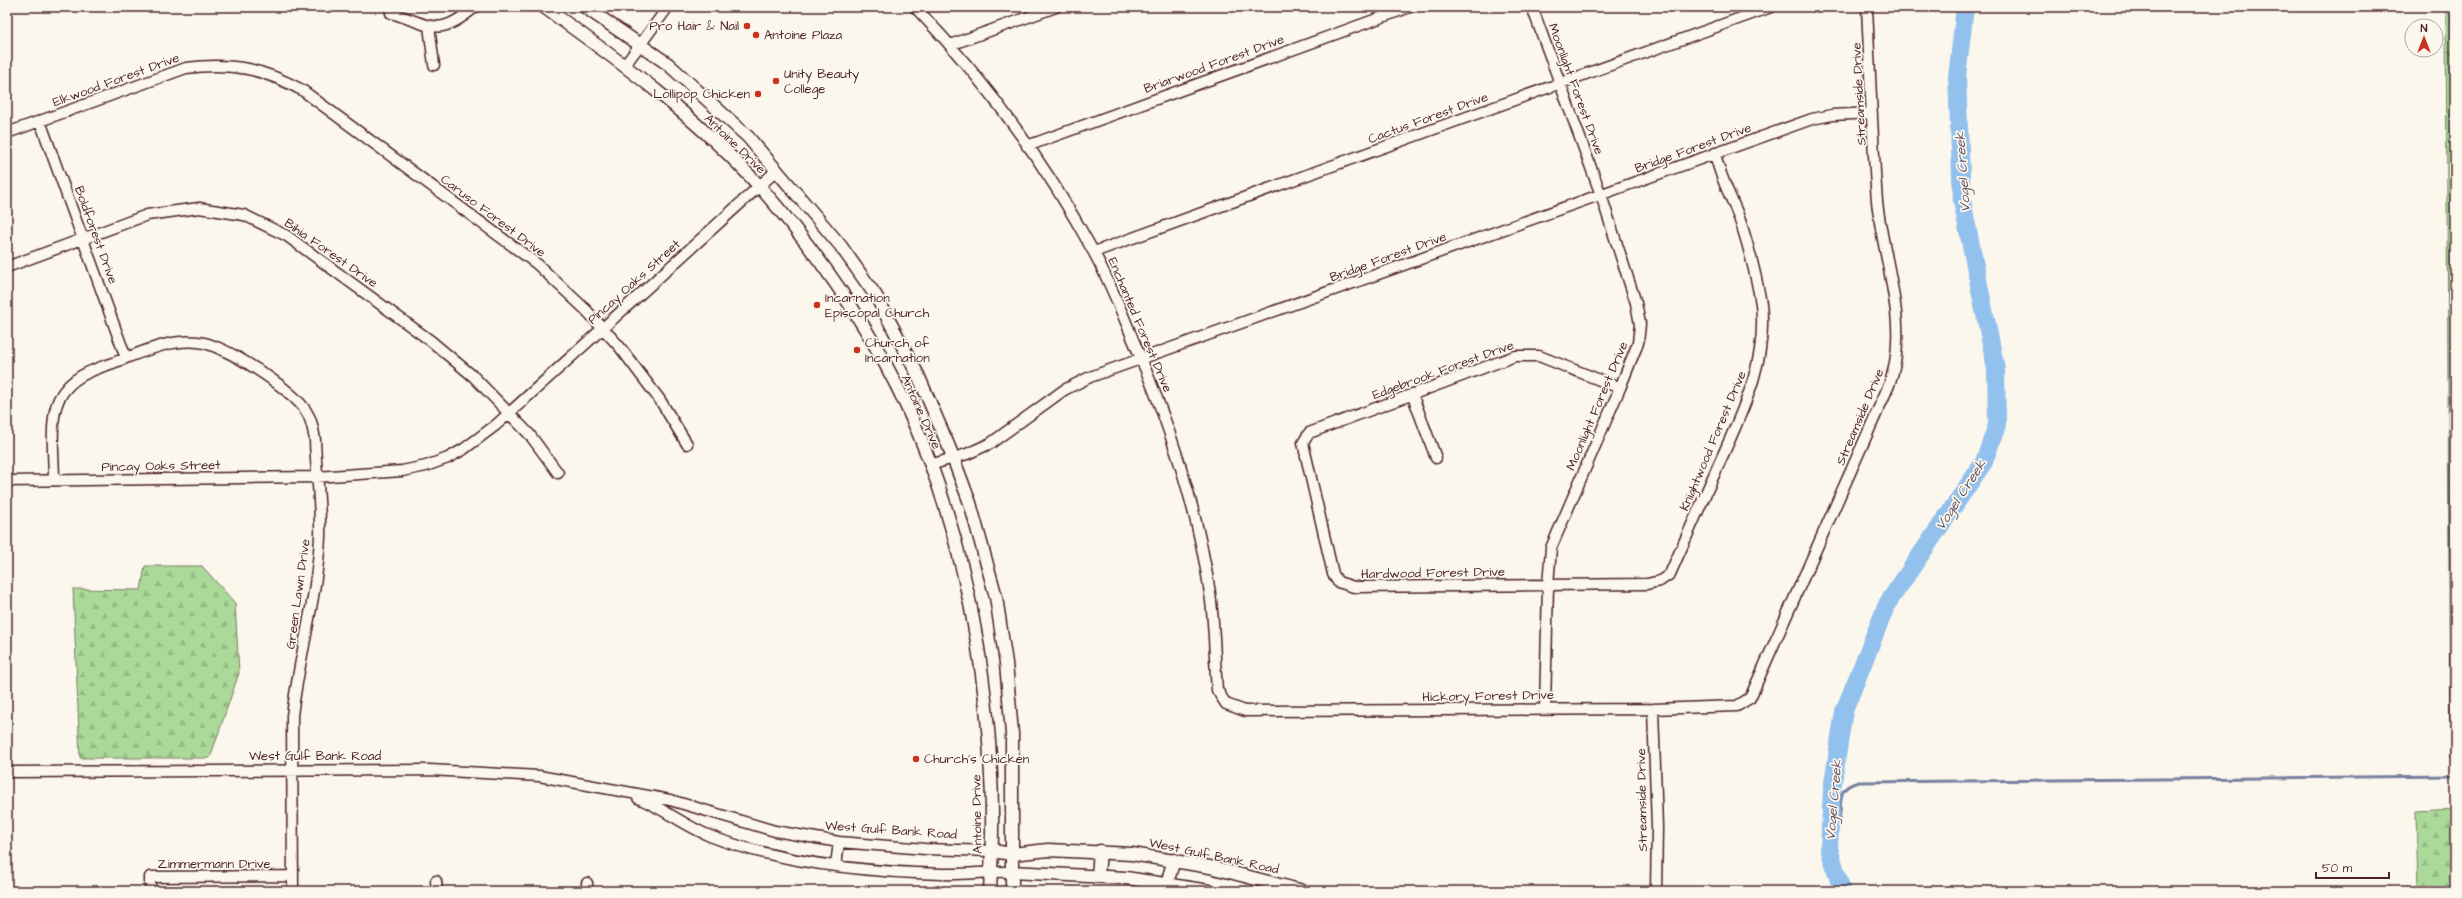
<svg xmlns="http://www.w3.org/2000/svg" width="2462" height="898" font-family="'Architects Daughter',sans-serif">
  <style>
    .forest { fill: url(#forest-firs); stroke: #7a7c62 }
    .cemetery { fill: url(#cemetery-stones); stroke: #7a7c62 }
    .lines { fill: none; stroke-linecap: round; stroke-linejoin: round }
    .stream { stroke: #76809f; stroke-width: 3 }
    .river { stroke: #93c1ed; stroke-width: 18 }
    .minor-casing { stroke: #4a1f2b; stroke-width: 13 }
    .major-casing { stroke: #4a1f2b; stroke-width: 15 }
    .minor { stroke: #fbf7ec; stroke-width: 10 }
    .major { stroke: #fbf7ec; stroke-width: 12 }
    .poi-dot { fill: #c8321e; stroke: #fbf7ec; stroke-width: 1.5 }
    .labels { text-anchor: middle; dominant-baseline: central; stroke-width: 3.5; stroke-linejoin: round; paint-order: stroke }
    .poi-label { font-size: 13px; fill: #4a1f2b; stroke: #fbf7ec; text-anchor: start }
    .street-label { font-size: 13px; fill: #4a1f2b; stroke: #fbf7ec }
    .water-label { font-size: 14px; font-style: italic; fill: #605065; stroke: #fbf7ec }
  </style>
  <defs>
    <pattern id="forest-firs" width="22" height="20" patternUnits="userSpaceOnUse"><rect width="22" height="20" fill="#aad99a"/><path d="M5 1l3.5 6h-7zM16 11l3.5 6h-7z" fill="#94ba85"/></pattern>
    <pattern id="cemetery-stones" width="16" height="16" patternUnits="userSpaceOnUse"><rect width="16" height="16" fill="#aad99a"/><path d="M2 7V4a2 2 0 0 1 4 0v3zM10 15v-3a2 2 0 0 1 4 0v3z" fill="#94ba85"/></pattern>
  </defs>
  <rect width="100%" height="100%" fill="#fbf7ec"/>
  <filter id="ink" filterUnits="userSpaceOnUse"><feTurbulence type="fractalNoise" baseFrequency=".025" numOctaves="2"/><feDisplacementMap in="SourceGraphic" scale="8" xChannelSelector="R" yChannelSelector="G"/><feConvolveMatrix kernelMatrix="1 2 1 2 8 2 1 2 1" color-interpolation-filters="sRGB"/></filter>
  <g filter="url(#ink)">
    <path class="forest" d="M145,566H202L235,603L239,673L210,758H80L73,589L141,590Z
      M2455,809V891H2418L2416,811Z"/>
    <path class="cemetery" d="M2446,7H2455V758H2450Z"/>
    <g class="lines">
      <path class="stream" d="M1830,832C1833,829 1838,824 1839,819C1843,800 1835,788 1859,782L2455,776"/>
      <path class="river" d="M1842,891L1829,848L1832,789L1844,711L1887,604L1984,462L1997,425L1996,369L1962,201L1957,77L1965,7"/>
      <g class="minor-casing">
        <path id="minor" d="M390,7L391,13C432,25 437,39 475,7
          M915,7C985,80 1045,163 1093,251C1112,285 1125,321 1140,356C1171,430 1197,508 1209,587C1215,622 1214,656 1217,690L1226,704L1245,711L1653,709L1737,706L1750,698L1889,385C1911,325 1883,262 1877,201C1872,136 1870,71 1867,7
          M1532,7L1601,195L1636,303L1640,324L1638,343L1620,388L1551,548L1548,585L1545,708
          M429,26L434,65
          M950,45L1056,7
          M625,65L668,7
          M40,121L126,358
          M7,133L186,68C231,62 261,68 302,90L537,264L586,310L619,346L660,400L687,444
          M1027,146L1410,7
          M1094,252L1771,7
          M7,267L147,215L199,208L244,215L287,236L431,341L474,377L530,435L558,473
          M1620,388L1539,356H1515L1309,433L1303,443L1333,574L1338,582L1354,587L1647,584L1660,581L1670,574C1686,538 1702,502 1718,466C1741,414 1768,363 1761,304C1757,279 1746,234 1736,210C1728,191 1719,174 1715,153
          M1412,394L1436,458
          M930,465L967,454L991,443L1064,390L1090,377L1812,119L1832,115L1872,113
          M54,480C54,457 49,419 59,399C70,377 92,370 113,363C140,353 168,339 198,342C224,344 292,389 306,411C312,420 313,429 315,440C316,472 321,505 320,537C317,598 299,656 292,716L293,891
          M7,481L316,477L402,471L426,466L448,458L464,449L496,425L776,171
          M1653,709L1657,827L1656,891
          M7,772L430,770L539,776L670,800L775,831L839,842L925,849L993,851
          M638,798C663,808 685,826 710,836C782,864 866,872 942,874C966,875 989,871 1012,872
          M836,865L839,842
          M436,881L437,891
          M587,883V891
          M150,891V877L293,876"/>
      </g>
      <g class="major-casing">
        <path id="major" d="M544,7C621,62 698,118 761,188C817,252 870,328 906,405C974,551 1000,732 990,891
          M585,7L668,64L748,137L840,245L876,296L918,375L949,447L970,503L996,597L1006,663L1012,734V891
          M993,851L1012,854L1048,850L1132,854L1210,867L1303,891
          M1012,872L1126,878L1209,891
          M1098,876L1100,851
          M1167,883L1174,860"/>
      </g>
      <use href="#minor" class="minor"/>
      <use href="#major" class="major"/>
    </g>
  </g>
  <g class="poi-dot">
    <circle cx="747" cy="26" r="4"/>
    <circle cx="756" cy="35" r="4"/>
    <circle cx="776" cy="81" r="4"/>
    <circle cx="758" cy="94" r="4"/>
    <circle cx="817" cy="305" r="4"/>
    <circle cx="857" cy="350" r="4"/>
    <circle cx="916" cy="759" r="4"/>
  </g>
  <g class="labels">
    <g class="poi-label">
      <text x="739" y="26" text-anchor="end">Pro Hair &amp; Nail</text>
      <text x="764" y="35">Antoine Plaza</text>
      <text x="784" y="74">Unity Beauty<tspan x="784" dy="15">College</tspan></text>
      <text x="750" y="94" text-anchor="end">Lollipop Chicken</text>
      <text x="825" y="298">Incarnation<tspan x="825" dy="15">Episcopal Church</tspan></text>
      <text x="865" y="343">Church of<tspan x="865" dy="15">Incarnation</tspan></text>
      <text x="924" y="759">Church's Chicken</text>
    </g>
    <g class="street-label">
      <text transform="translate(1214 64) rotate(-20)">Briarwood Forest Drive</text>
      <text transform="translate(116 80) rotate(-20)">Elkwood Forest Drive</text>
      <text transform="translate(1576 89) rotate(70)">Moonlight Forest Drive</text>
      <text transform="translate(1859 94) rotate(-93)">Streamside Drive</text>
      <text transform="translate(1428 118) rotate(-20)">Cactus Forest Drive</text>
      <text transform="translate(735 144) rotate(44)">Antoine Drive</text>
      <text transform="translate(1693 148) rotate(-20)">Bridge Forest Drive</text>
      <text transform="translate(493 216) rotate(37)">Caruso Forest Drive</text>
      <text transform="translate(96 235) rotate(70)">Boldforest Drive</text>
      <text transform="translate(331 253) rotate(35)">Bihia Forest Drive</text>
      <text transform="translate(1388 257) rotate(-20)">Bridge Forest Drive</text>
      <text transform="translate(634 282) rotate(-42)">Pincay Oaks Street</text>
      <text transform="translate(1140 325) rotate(67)">Enchanted Forest Drive</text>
      <text transform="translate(1443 370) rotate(-20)">Edgebrook Forest Drive</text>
      <text transform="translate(1597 406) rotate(-67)">Moonlight Forest Drive</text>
      <text transform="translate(921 412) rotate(66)">Antoine Drive</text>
      <text transform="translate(1860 417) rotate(-67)">Streamside Drive</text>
      <text transform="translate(1713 441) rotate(-67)">Knightwood Forest Drive</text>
      <text transform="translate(161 466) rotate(-1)">Pincay Oaks Street</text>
      <text transform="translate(1433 573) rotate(-1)">Hardwood Forest Drive</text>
      <text transform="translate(298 594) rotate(-82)">Green Lawn Drive</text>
      <text transform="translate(1488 696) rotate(-1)">Hickory Forest Drive</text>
      <text x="315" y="756">West Gulf Bank Road</text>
      <text transform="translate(1642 800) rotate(-91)">Streamside Drive</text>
      <text transform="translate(977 814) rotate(-91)">Antoine Drive</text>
      <text transform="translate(891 830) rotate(4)">West Gulf Bank Road</text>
      <text transform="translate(1214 856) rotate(12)">West Gulf Bank Road</text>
      <text x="214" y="864">Zimmermann Drive</text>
    </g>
    <g class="water-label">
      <text transform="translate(1963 172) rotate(-94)">Vogel Creek</text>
      <text transform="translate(1961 495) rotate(-57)">Vogel Creek</text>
      <text transform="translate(1834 800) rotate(-85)">Vogel Creek</text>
    </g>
  </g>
  <rect width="2462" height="898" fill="none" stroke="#fbf7ec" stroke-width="24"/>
  <rect x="12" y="12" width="2438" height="874" fill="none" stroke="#4a1f2b" stroke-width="1.5" filter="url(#ink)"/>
  <g transform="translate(2424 38)"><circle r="19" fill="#fbf7ec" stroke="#b4a19f"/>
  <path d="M0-3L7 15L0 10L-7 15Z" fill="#c8321e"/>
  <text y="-6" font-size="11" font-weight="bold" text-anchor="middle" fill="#4a1f2b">N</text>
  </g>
  <path d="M2316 872v6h73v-6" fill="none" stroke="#4a1f2b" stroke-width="2"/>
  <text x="2322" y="872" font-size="12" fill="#4a1f2b" stroke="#fbf7ec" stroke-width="3" paint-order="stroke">50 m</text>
</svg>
